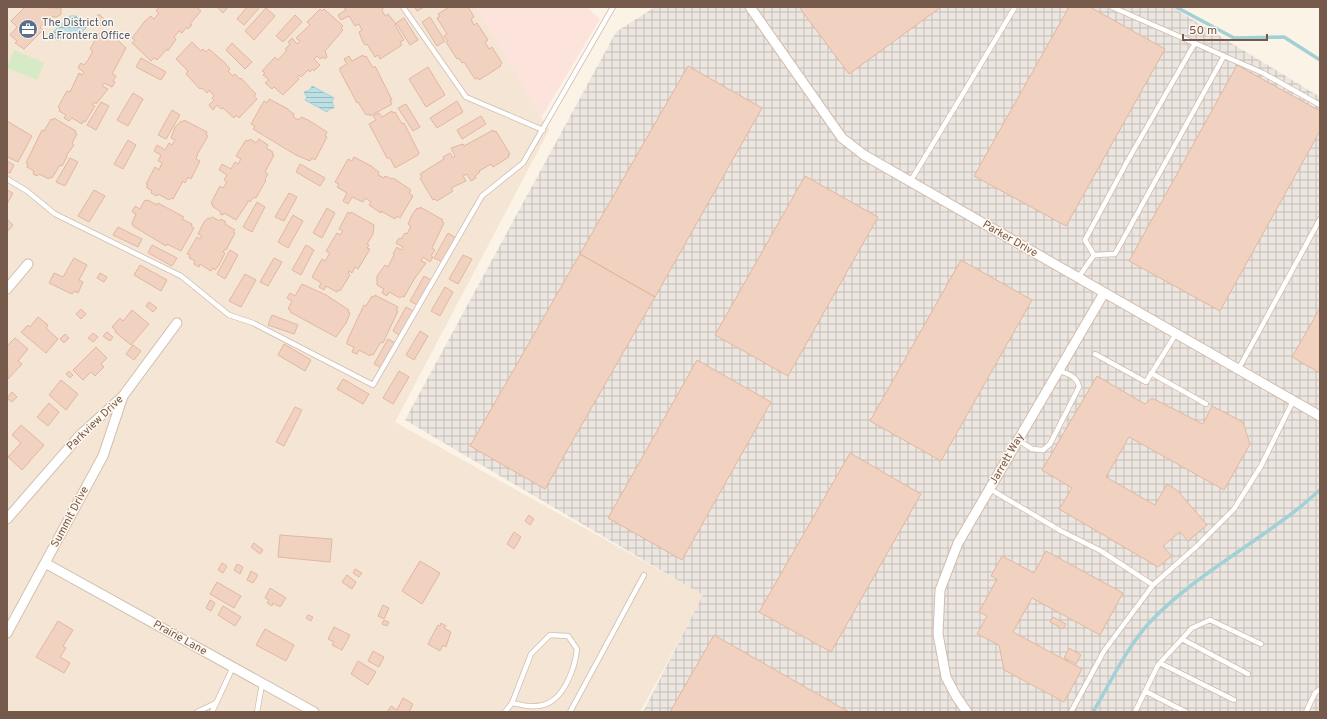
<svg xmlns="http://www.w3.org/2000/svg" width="1327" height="719" font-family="Overpass,sans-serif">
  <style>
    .residential { fill: #f4e5d5 }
    .commercial { fill: #fce3db }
    .industrial { fill: url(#industrial-grid) }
    .pitch { fill: #d5eac5 }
    .water { fill: url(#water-rules); stroke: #a1d1d7 }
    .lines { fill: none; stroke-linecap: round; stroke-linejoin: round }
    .stream { stroke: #a1d1d7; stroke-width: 3.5 }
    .building { fill: #f1d1bf; stroke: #e3b79f }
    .lane-casing { stroke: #d0bdaf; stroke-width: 6 }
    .street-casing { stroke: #d0bdaf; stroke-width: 11 }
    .lane { stroke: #fff; stroke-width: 4.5 }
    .street { stroke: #fff; stroke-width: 9 }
    .labels { text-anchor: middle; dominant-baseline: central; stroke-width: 3; stroke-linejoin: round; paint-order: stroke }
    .service-label { font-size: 11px; fill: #4e5e75; stroke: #fff7ed; text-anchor: start }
    .street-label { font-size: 11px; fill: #75594b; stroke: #fff7ed }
  </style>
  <defs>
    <pattern id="industrial-grid" width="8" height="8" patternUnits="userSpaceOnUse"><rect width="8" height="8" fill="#ece6e0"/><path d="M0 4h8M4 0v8" fill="none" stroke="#c4bdb8"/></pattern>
    <pattern id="water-rules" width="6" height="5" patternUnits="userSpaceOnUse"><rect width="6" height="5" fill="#bbe1e6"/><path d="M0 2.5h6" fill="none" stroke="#9db9bc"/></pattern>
  </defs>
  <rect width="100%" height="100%" fill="#fcf3e7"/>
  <path class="residential" d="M7,7H476L549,130L395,422L704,595L640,712H7Z"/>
  <path class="commercial" d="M476,7H587L600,19L541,118Z"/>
  <path class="industrial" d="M655,7H1172L1320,97V712H643L703,595L405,420L616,32Z"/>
  <path class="pitch" d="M14,50L44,63L37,80L7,68Z"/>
  <path class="water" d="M70,16H76L87,27L76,37L69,31L58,41L51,34Z
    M312,86L334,98L332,101L334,108L329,109L327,112L305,100L307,97L304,92L310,90Z"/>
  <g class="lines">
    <path class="stream" d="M1176,7L1234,38L1284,37L1320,60
      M1093,712C1111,682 1126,648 1150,622C1190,580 1241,552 1287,517C1299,509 1309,499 1320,490"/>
  </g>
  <path class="building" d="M25,7L61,8V14L57,17H51L40,27L43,30L24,49L15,43L17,41L10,35L17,27L11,21Z
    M159,7H200L198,9L201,11L190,24L192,25L188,29L187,27L182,33L179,31L174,37L176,39L168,51L167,49L157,60L154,58L151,61L132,43L135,40L132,38L145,21L151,16L154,19L159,13L156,11Z
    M217,7H228L223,13Z
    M247,7H260L244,25L237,19Z
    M344,7H384L382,10L385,16L388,14L396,24L395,25L404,40L400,42L402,45L380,59L378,55L375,57L367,44L365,45L362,40L359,32L362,30L359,24L355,26L349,16L341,20L338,15L346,10Z
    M414,7H424L417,11Z
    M449,7H468L474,17L471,19L474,25L477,23L488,40L485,42L489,49L492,47L502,63L500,65L501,66L479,80L478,78L475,79L464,62L462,63L459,58L457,59L446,42L448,41L444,36L447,34L437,18L440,16L438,14Z
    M799,7H941L849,74Z
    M1069,7H1090L1165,49L1066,226L974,176Z
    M266,8L275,16L254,40L245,31Z
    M320,9L322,11L324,9L343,26L341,28L343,30L325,51L327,57L325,59L323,57L320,59L317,56L314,59L320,65L314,71L312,69L310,72L308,70L301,77L299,75L297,77L299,79L283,95L274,87L272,89L265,83L269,80L263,75L265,73L262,71L275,57L278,60L287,50L285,49L290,44L288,42L292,38L297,44L300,41L296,38L310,25L307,22Z
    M99,14L105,20L100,26L94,19Z
    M295,15L302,22L283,42L276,36Z
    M430,17L445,41L437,46L422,22Z
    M404,18L418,40L410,45L396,23Z
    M102,32L117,39L126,48L112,74L116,76L113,81L115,82L112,87L104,83L102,86L108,89L96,104L94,102L92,105L95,106L85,122L83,121L82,124L72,118L69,121L64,118L66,115L59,111L60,109L58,107L67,91L70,92L79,73L82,75L84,72L78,68L81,63L84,65L88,60L93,51L90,49L99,33L101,34Z
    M192,42L201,51L203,49L206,52L209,49L225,63L230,69L228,71L233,76L235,74L240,79L241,78L256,94L254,96L257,99L239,118L236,115L234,118L223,108L221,109L217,105L213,110L209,105L214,100L212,98L214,96L209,90L207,93L202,88L200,89L186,74L188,71L176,59Z
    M232,43L252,62L245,69L226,50Z
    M363,55L364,57L366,56L373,68L375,66L392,100H390L392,104L370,116L369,114L366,115L358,102L357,103L340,71V68L347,64L344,59L349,56L352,61Z
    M141,58L166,72L161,80L136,67Z
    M1237,65L1320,111V131L1220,311L1129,261Z
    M688,66L762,108L655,297L580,254Z
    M428,67L445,95L426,107L409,79Z
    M133,93L143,99L128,126L117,120Z
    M269,99L288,109V110L294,114L293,117L299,120L301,117L308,120L327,132L325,136L327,137L315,160L312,158L310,161L296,155L253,129L255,126L251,124L264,101L267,103Z
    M457,101L463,112L437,128L430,118Z
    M101,102L109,106L96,130L87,125Z
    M406,104L420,127L413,131L398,108Z
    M172,110L180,115L166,139L158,135Z
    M392,111L393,113L395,112L402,124L404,123L419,153L418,155L395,168L390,158H387L369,124L376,120L373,116L379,113L382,117Z
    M481,116L486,124L462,139L457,130Z
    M54,118L76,131L75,133L77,134L72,143L74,145L66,156L67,157L62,166L60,165L52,178L50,177L49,179L39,174L37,176L33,174L34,171L27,167L28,164L26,163L42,130L44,131L51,119L53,120Z
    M184,120L207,132L206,135L208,136L198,153L196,159L200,161L191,179L188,177L185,183L183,181L173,199L171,198L169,200L158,194L157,196L151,193L152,191L146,187L148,185L146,184L155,167L159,170L162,163L158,161L161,155L154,151L157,145L165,150L169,143L172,145L175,140L171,138L175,127L181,121L183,122Z
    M7,121L32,136L18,162L7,157Z
    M493,130L494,132L496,131L510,154L508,155L509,157L493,167L491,164L479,171L480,172L475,176L476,178L471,181L467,174L463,176L466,181L451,188L453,191L437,201L435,199L433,200L420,178L422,177L420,174L444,159L443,157L450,153L453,158L455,156L451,148L463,144L464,146Z
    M250,139L256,143L259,139L268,145L266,148L273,152L272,154L274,155L265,172L268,174L265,179L266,180L256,198L254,197L250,202L248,200V202L236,220L224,213L223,215L220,214L221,212L212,206L213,204L211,203L220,186L223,188L227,182L224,180L227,175L219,170L222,164L231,169L235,162L238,164L241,159L236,156L246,140L248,141Z
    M128,140L136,145L123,169L114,164Z
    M354,157L373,167V168L379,172L378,175L384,178L385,176L392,179L393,178L411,190L409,193L413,196L400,218L397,216L395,219L381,211V213L369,205L371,202L365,198L363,202L352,197L348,204L343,201L347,193L337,187L339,184L335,182L348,159L352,161Z
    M70,158L78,162L65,186L56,182Z
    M7,161L14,165L10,173L7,172Z
    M300,164L325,178L320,186L296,172Z
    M805,176L878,217L788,376L715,335Z
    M7,190L13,193L7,204Z
    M94,190L105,196L89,222L78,216Z
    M289,193L297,197L284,221L275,217Z
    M145,200L147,201L148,200L157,205L158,203L184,217L182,219L192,224L191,226L194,228L181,251L167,244L166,246L133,226L132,223L136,214L132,212L135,206L140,209Z
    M257,202L265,207L252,232L243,227Z
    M420,207L443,220L442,222L444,223L432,248L435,250L431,256L433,257L430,262L423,257L421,261L426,263L415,278L404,297L402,296L400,298L389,292L387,296L382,293L384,289L377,285V276L385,265L388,267L394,255L393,254L397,247L401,250L403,247L396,243L399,238L401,239L405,233L407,234L411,226L408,224L412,215L417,208L419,209Z
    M327,208L335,213L322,238L313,233Z
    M348,212L350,214L351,212L374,225L373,234L367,244L369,245L367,248L370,249L358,269L355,267L352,273L349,271L348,274L350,275L340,291L338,290L337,292L326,286L324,290L319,287L321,283L312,277L322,259L325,261L330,253L326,251L337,233L340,235L343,231L339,229Z
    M293,215L303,221L288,248L278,242Z
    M212,217L220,221L221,219L226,222L225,224L235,230L233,232L235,233L226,250L225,249L223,252L225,253L219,265L215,270L213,268L211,271L200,264L199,267L194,264L195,261L189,258L190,255L187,254L197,237L200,239L202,236L198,234L204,222L208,218L210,219Z
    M7,219L13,225L7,232Z
    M118,227L142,239L138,247L113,235Z
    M448,233L456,238L443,262L434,258Z
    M152,245L177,258L172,266L148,253Z
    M306,245L314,250L301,275L292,270Z
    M230,250L238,255L225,279L217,274Z
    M580,254L655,297L545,489L470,446Z
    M463,255L472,259L458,284L449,279Z
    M74,258L87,265L79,280L83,282L78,293L74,291L72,294L49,283L54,273L63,277Z
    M274,258L282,262L268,286L260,282Z
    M961,260L1032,300L941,461L870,421Z
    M140,265L167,280L161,291L134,275Z
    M100,273L107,277L104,282L97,278Z
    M245,274L256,280L241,307L229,301Z
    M424,276L433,281L419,306L410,301Z
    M302,284L326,295L349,310L348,312L350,313L346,323L336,337L290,312L291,310L288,309L292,301L287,298L290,293L295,296Z
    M445,287L453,292L440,316L431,311Z
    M375,295L398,307L396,310L398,311L383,343L381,342L373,355L371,354L370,356L359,350L357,354L352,352L354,347L347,344V341L364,305L366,306L372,296L374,297Z
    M149,302L157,308L153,312L146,306Z
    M406,307L415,312L401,336L393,331Z
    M1320,308V373L1292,357Z
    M81,309L86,314L81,319L76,314Z
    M132,310L149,324L131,345L115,332L116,331L112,327L120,318L123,321Z
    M272,315L298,325L294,334L268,325Z
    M38,317L48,325L46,328L58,339L46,353L21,332L28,325L30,327Z
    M420,331L428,336L414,360L406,355Z
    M107,332L113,337L110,341L103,336Z
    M93,333L98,337L93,342L88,338Z
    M65,334L69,338L64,343L60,339Z
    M15,338L28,349L18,361L22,364L8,379L7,346Z
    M388,339L397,344L383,369L374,364Z
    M284,344L311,360L305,371L278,355Z
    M133,345L141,351L134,360L126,354Z
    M96,347L107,358L101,364L104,367L95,376L91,372L83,380L73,370Z
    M697,360L771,402L682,560L608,518Z
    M69,371L73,375L70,378L66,374Z
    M399,371L409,377L393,404L383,398Z
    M1097,376L1145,404L1152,398L1203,424L1212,406L1243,422L1250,444L1224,490L1129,437L1106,477L1155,505L1167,484L1178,491L1207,525L1188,541L1180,532L1163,546L1172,556L1158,567L1059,509L1072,488L1042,470Z
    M343,379L369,394L363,404L337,389Z
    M61,380L78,394L66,410L49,395Z
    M12,392L17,397L12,402L7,398Z
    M49,403L59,412L48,426L37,417Z
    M295,407L302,410L284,446L276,442Z
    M21,425L44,445L22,470L8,457L21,443L12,435Z
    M850,453L921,494L831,652L759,612Z
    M529,515L534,519L530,525L525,521Z
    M514,532L521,537L514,549L507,544Z
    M280,535L332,539L330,562L278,557Z
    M254,543L263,550L260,554L251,547Z
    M1046,551L1123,593L1100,635L1032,598L1013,632L1082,669L1064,702L1004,670L999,645L977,634L987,616L979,612L997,579L991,576L1002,556L1034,573Z
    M420,561L440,573L422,604L402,591Z
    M222,563L227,566L223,573L218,570Z
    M237,564L243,567L240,574L234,570Z
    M355,569L362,573L359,577L353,573Z
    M251,571L258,575L253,583L247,580Z
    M347,575L356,582L352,589L342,582Z
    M217,582L241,596L234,608L210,594Z
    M270,588L286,598L280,607L273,603L272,606L267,603L269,600L265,598Z
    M210,600L215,603L211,611L206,608Z
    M383,605L389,608L384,619L378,616Z
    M223,606L241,617L235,626L218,615Z
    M308,615L313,617L311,621L306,618Z
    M1053,617L1066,624L1063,629L1050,622Z
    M384,620L389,622L387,626L382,624Z
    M58,621L73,630L63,646L66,648L60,657L70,663L64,673L36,657Z
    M441,623L446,626L444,628L451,632L446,647L443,645L440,651L428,644L438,625L440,626Z
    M334,627L350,635L342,650L332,645L334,642L328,639Z
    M265,629L294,645L286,661L256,645Z
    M714,635L849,712H670Z
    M1069,648L1081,655L1076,664L1064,658Z
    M373,651L384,657L379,667L368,661Z
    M358,661L376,672L368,685L351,674Z
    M403,698L413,704L409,712H387L391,706L397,710Z"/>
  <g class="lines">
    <g class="lane-casing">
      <path id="lane" d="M403,7L466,97L543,130
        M1112,7L1263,73L1320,105
        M7,179L27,191L55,214L181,276L229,315L253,323L373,385L482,196L523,163L613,7
        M910,182L1015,7
        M1094,255L1115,254L1224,56
        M1094,255L1085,240L1128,160L1195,43
        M1078,278L1094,255
        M1095,354L1146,382L1176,334
        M1238,370L1320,219
        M1151,373L1206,404
        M1018,440L1032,449L1043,450L1050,444L1079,387C1077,376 1068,374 1059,371
        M990,489L1061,531L1101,551L1153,585
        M1182,639L1248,674
        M1160,663L1234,700
        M1145,691L1186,712
        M197,712L216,703
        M212,712L233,667
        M257,712L262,684
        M505,712L512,703L531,654L550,635L568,636L577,649C575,668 564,700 543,705C532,708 522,705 512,703
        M570,712L644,575
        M1071,712L1104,651L1153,585L1197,546L1234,509L1261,466L1293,401
        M1135,712L1158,665L1192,628L1210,620L1261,644
        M1306,712L1315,693L1320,689"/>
    </g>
    <g class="street-casing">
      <path id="street" d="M750,7L842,138L864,155L1320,416
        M7,289L28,264
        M7,519L80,435L123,396L177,323
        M45,563L314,712
        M7,633L103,456L123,396
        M967,712L956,696L946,677L938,634L940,590L958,543L1104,293"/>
    </g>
    <use href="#lane" class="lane"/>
    <use href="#street" class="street"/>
  </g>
  <defs>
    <g id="office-disc" transform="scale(1)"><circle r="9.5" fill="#5c6f8a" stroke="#fff7ed"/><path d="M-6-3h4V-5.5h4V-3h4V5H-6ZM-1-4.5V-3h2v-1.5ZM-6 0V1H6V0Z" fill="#fff"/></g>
  </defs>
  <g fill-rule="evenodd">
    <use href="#office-disc" x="28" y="29"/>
  </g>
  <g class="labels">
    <g class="service-label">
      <text x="42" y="23">The District on<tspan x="42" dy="13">La Frontera Office</tspan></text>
    </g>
    <g class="street-label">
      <text transform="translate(1010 239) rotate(30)">Parker Drive</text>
      <text transform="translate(95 423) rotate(-44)">Parkview Drive</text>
      <text transform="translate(1007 459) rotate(-60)">Jarrett Way</text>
      <text transform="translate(70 517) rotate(-62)">Summit Drive</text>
      <text transform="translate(180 638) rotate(29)">Prairie Lane</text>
    </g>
  </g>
  <rect width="1327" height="719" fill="none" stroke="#75594b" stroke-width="16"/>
  <path d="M1183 34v6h84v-6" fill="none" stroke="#75594b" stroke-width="2"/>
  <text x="1189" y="34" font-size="12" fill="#75594b" stroke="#fff7ed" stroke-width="3" paint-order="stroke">50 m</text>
</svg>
